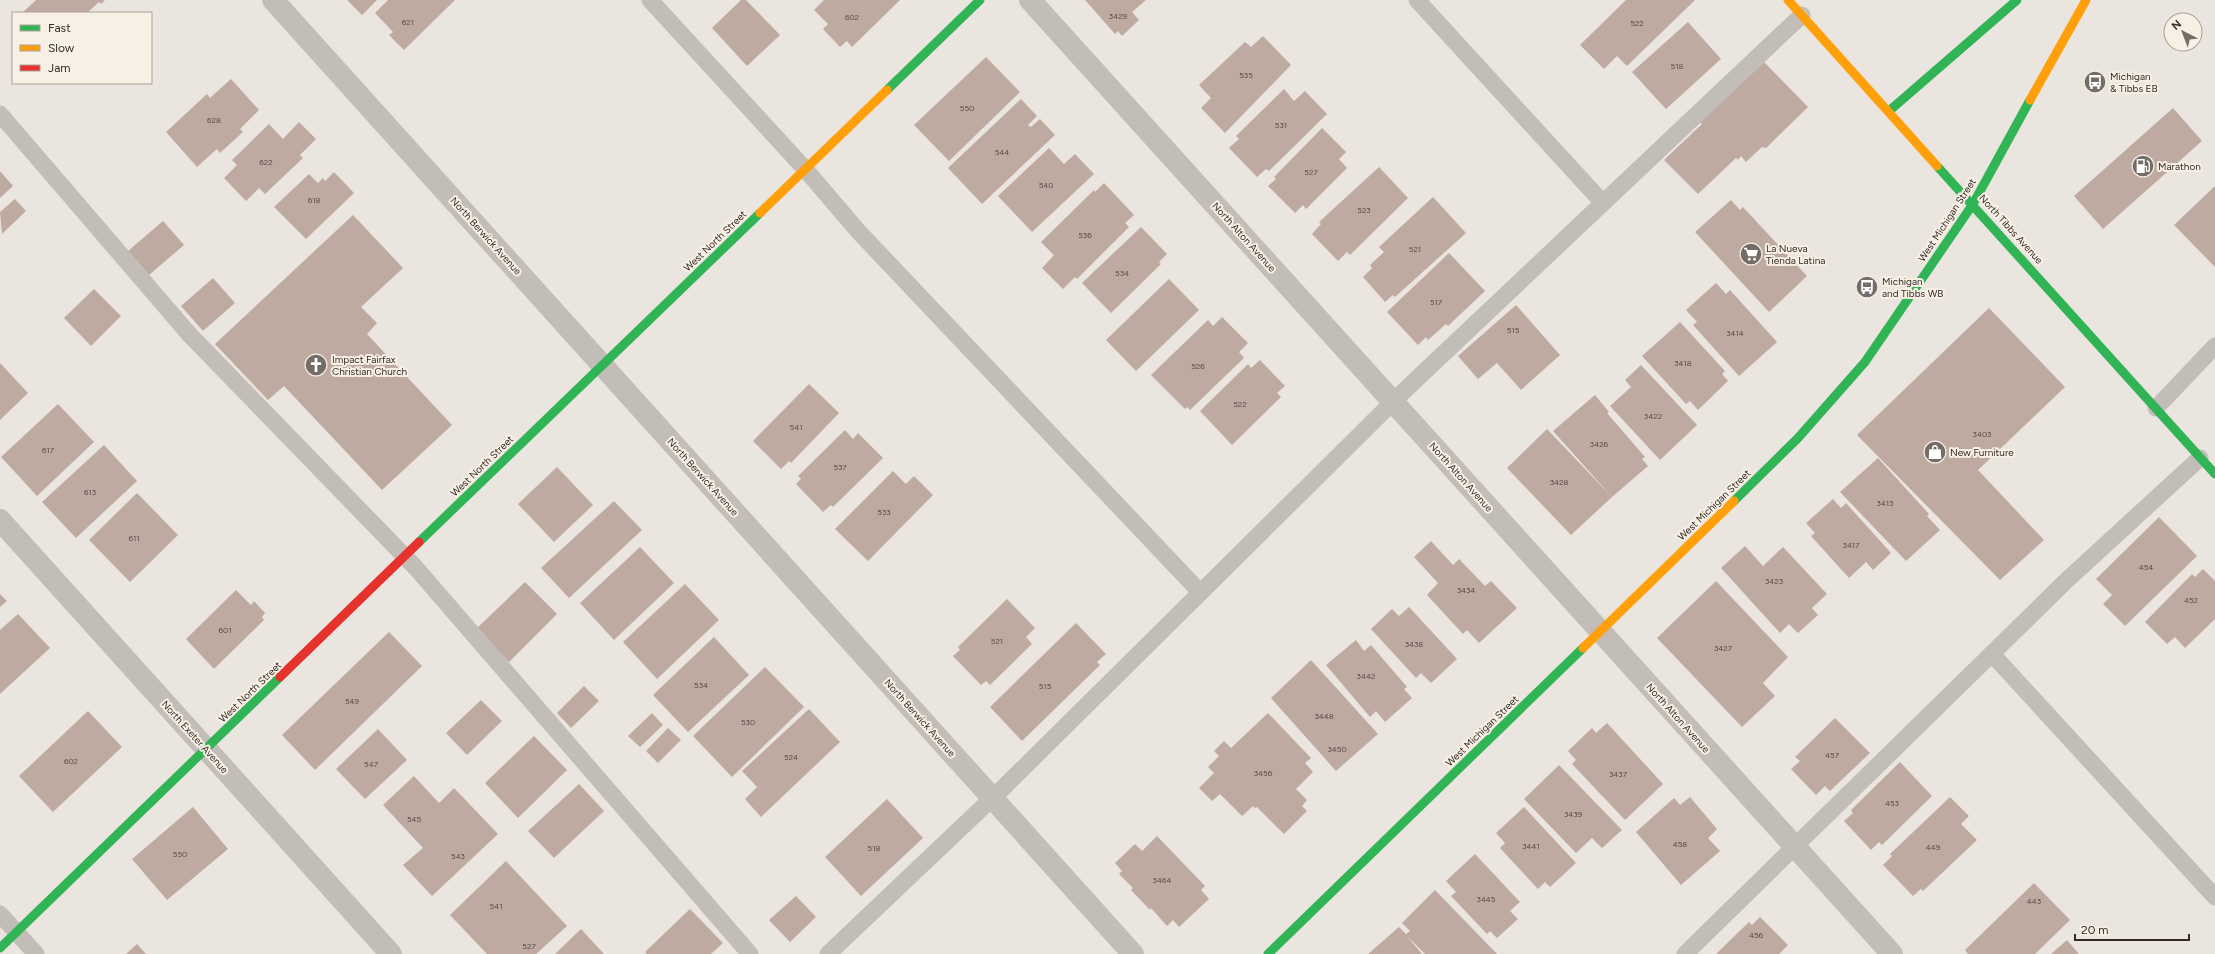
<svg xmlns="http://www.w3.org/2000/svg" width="2215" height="954" font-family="Figtree,sans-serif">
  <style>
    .building { fill: #beaaa1 }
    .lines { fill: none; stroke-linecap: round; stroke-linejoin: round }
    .lane { stroke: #c3bdb8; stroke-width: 17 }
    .street { stroke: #c3bdb8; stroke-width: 22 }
    .fast { stroke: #30b455; stroke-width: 9 }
    .slow { stroke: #ff9f0a; stroke-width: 9 }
    .jam { stroke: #e5322d; stroke-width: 9 }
    .labels { text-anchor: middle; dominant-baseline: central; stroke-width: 4; stroke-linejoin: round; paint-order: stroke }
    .number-label { font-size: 8px; fill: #564b46 }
    .poi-label { font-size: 10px; fill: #342b27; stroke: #f8f0e5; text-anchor: start }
    .street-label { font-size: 10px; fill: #342b27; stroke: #f8f0e5 }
  </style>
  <rect width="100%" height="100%" fill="#ebe5df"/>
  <path class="building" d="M36,0H105L101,4L99,2L87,13H22Z
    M347,0H377L362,15Z
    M388,0H455L404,50L389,35L393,32L375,13Z
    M741,0H746L780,35L747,66L712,28Z
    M824,0H900L852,47L847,41L840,47L823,29L828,24L814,10Z
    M1085,0H1146L1132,12L1139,20L1122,36L1118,31L1115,34Z
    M1626,0H1695L1627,66L1617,56L1604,69L1580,45Z
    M1688,22L1721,59L1666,109L1632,72Z
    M1263,36L1291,65L1225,133L1201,108L1211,98L1199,85L1245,42L1251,47Z
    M986,57L1020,92L949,161L914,125Z
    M1764,62L1808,107L1766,148L1762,147L1746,162L1741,156L1738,160L1736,158L1698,194L1664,160L1702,124L1699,122Z
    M231,79L259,110L240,129L243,132L220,153L217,149L197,167L166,132L207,94L210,98Z
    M1284,89L1294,101L1305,91L1327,114L1269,171L1266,169L1257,177L1229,148L1239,139L1236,136Z
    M1021,99L1037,116L1028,125L1031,127L1040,119L1055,135L982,204L948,168Z
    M2173,108L2202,141L2103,229L2074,196Z
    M299,122L316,139L300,155L303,158L265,194L259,188L246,201L224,178L237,165L232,160L269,124L283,139Z
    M1322,128L1346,152L1339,159L1347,168L1306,209L1303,205L1295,213L1268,186L1276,179L1274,177Z
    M1049,148L1064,164L1075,154L1094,174L1032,232L998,196Z
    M1379,167L1408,198L1350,255L1347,252L1338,261L1312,234L1321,224L1319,222Z
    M0,171L13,186L0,198Z
    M334,172L354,193L306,239L274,207L309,174L318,183L323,178L325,181Z
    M1104,183L1134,215L1125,223L1129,227L1077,279L1075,277L1063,289L1042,268L1054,255L1041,242L1094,190L1095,192Z
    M2215,186V267L2174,225Z
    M1433,197L1466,233L1395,297L1393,295L1385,302L1363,277L1372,268L1370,265L1384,252L1379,247Z
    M15,199L26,211L2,234L0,212Z
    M1731,200L1740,210L1743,207L1807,276L1769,312L1695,232Z
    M353,215L403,268L361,307L377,323L367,334L452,425L382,490L284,386L268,400L215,344Z
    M163,221L184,245L149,275L128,251Z
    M1141,227L1167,254L1159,262L1161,264L1111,313L1082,283Z
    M1449,253L1485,291L1448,326L1446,324L1428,340L1426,337L1418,345L1387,312Z
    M213,278L235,303L203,331L181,306Z
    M1169,279L1199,310L1136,371L1106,340Z
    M1716,283L1726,294L1730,290L1777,342L1739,376L1693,325L1697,322L1686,310Z
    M94,289L121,316L91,346L64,318Z
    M1516,305L1560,355L1521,390L1497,363L1478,379L1458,356Z
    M1989,308L2065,387L1978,470L2044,540L2000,580L1857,435Z
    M1222,317L1248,343L1239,352L1244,358L1190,410L1187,407L1185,409L1151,375L1208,320L1213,326Z
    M1680,322L1725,371L1722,374L1728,381L1698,410L1690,401L1686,404L1642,356Z
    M1260,360L1285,386L1277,393L1281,397L1232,445L1200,411L1248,364L1251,368Z
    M0,363L28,393L0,420Z
    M1641,365L1697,425L1660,460L1610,406L1631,387L1625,380Z
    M809,384L839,413L791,463L789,461L781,469L753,441Z
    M1595,395L1609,412L1607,413L1645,457L1642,459L1648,466L1612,497L1553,431Z
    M58,404L94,442L37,496L1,457Z
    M1547,429L1612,497L1571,535L1507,468Z
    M845,430L853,439L858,433L883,458L833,507L831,505L823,512L796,484L801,479L798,476Z
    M104,445L137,481L76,538L42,502Z
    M1878,458L1929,514L1927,516L1940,530L1906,561L1840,492Z
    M557,467L593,505L554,542L518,504Z
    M893,471L906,484L914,476L933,495L868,561L835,529Z
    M137,493L178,535L130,582L89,540Z
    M1833,499L1841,508L1846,503L1891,553L1873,570L1866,562L1849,578L1811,536L1815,533L1806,523Z
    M614,501L642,530L569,598L541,568Z
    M2159,517L2197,556L2125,626L2103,604L2112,595L2096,579Z
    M1431,541L1453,565L1459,559L1485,586L1491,581L1517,608L1479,643L1467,630L1463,634L1427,595L1438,583L1414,557Z
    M1745,546L1763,566L1783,547L1827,594L1812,608L1818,615L1798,633L1789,624L1780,633L1721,568Z
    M640,547L674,583L614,640L580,603Z
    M2203,569L2215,581V619L2185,648L2175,637L2167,644L2145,622L2192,574L2195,577Z
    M1716,581L1788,657L1763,683L1775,696L1742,727L1657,638Z
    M525,582L557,614L509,662L476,629Z
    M685,584L719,620L657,679L623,642Z
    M236,590L251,605L254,601L265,613L262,617L264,620L214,669L186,639Z
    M0,594L7,601L0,607Z
    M1007,599L1035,628L1026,637L1032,644L990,685L986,681L981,685L953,656L960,650L958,647Z
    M1409,607L1457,659L1431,683L1421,673L1416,678L1371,629L1392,609L1399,616Z
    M18,614L50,648L0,694V630Z
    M1076,623L1106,654L1097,662L1100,665L1022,741L990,707Z
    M389,632L422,666L315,770L282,735Z
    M714,637L749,675L688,732L653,695Z
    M1356,640L1364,651L1371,645L1407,687L1404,689L1412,698L1385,722L1376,711L1370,717L1326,665Z
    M1311,660L1378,734L1336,771L1271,698Z
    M765,667L804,707L732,777L693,736Z
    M584,686L599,701L571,728L557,713Z
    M481,700L502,721L467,755L446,733Z
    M809,709L840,742L761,817L745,799L757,787L742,771Z
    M88,711L122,747L53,812L19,776Z
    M652,713L663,725L640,747L628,736Z
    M1268,713L1311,758L1305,763L1313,772L1296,789L1307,800L1302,806L1307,811L1284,834L1257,807L1255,808L1253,806L1242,816L1220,794L1212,801L1199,788L1214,773L1208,767L1219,756L1214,751L1224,741L1231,748Z
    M1835,718L1870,753L1830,791L1825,786L1816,795L1791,769L1800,761L1795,757Z
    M1607,723L1663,784L1625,820L1572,764L1576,760L1568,751L1592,728L1596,733Z
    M668,728L681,740L658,763L646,751Z
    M378,729L407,760L365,799L336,769Z
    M534,736L567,770L518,818L485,783Z
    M1900,762L1932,796L1882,845L1879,842L1871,850L1844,821L1853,813L1851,810Z
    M1559,765L1622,830L1602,848L1592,838L1576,853L1524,799Z
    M414,776L439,803L454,788L498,834L432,896L403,865L423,848L383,805Z
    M579,784L604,811L554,858L528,831Z
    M1690,797L1717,829L1708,838L1720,851L1681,885L1636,832L1674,798L1680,805Z
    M1950,797L1969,816L1961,824L1977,840L1923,891L1921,889L1913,896L1883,865L1892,856L1890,854Z
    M887,799L923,838L861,896L825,857Z
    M193,807L228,849L167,900L132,859Z
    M1524,807L1576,863L1550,887L1545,882L1538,889L1500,848L1505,843L1496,833Z
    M1157,836L1205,886L1201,890L1209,899L1179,927L1173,920L1167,926L1151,908L1150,910L1131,890L1133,888L1119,874L1122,871L1115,863L1135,844L1142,851Z
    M1475,854L1520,902L1510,911L1518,919L1497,938L1490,931L1487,934L1451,896L1456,892L1446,881Z
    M506,861L567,926L536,954H487L450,915Z
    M2034,883L2070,920L2035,954H1968L1965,950Z
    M1435,890L1497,954H1425L1407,936L1422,954H1368L1399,927L1406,934L1410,931L1402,923Z
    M796,896L816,917L790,942L769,920Z
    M690,909L723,943L711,954H647L645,952Z
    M1760,917L1788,945L1779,954H1716L1749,922L1752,925Z
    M581,929L604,954H555Z
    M2067,940L2079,954H2051Z
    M137,944L146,954H126Z"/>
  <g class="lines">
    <path class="lane" d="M650,0L805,169L858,231L1200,592
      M1417,0L1603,203L1802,15
      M0,114L189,334L416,568L750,954
      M2156,408L2215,346
      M1992,654L2215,897
      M0,914L36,954
      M828,954L1004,787L1404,391L1603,203
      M1685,954L2067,580L2200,458"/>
    <path class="street" d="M273,0L1133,954
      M1030,0L1892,954
      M0,520L391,954"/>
    <path class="fast" d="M887,90L980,0
      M1889,111L2017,0
      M1937,166L2215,474
      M1734,501L1798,438L1865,362L1973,204L2030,100
      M419,542L760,213
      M0,948L280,677
      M1268,954L1583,648"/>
    <path class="slow" d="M1788,0L1937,166
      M2030,100L2086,0
      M760,213L887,90
      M1583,648L1734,501"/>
    <path class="jam" d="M280,677L419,542"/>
  </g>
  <defs>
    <g id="bus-disc" transform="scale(1.15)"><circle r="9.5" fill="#746c67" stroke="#f8f0e5"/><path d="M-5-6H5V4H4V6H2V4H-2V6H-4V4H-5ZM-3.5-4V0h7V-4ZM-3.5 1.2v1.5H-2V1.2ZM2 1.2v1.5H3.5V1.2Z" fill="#fff"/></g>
    <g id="fuel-disc" transform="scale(1.15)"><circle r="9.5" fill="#746c67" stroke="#f8f0e5"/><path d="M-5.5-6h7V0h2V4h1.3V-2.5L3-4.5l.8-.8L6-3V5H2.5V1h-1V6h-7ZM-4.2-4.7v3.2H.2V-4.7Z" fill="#fff"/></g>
    <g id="supermarket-disc" transform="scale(1.15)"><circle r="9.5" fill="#746c67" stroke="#f8f0e5"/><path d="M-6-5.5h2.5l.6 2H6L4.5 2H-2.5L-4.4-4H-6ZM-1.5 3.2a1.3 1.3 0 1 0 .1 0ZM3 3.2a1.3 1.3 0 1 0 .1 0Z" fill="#fff"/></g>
    <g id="church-disc" transform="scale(1.15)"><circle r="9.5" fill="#746c67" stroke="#f8f0e5"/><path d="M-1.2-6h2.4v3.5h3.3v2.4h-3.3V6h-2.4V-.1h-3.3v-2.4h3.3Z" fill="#fff"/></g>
    <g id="shop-disc" transform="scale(1.15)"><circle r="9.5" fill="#746c67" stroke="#f8f0e5"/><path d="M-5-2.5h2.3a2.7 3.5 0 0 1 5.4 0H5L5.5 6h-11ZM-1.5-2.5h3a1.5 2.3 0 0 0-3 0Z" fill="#fff"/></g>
  </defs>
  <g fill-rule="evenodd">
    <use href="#bus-disc" x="2095" y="82"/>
    <use href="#fuel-disc" x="2143" y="166"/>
    <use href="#supermarket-disc" x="1751" y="254"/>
    <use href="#bus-disc" x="1867" y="287"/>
    <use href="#church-disc" x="316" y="365"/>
    <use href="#shop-disc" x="1935" y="452"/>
  </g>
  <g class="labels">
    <g class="number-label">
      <text x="1118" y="16">3429</text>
      <text x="852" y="17">602</text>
      <text x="408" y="22">621</text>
      <text x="1637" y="23">522</text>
      <text x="1677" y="66">518</text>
      <text x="1246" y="75">535</text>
      <text x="967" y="108">550</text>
      <text x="214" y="120">628</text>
      <text x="1281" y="125">531</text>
      <text x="1002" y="152">544</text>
      <text x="266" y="162">622</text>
      <text x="1311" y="172">527</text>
      <text x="1046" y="185">540</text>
      <text x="314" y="200">618</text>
      <text x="1364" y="210">523</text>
      <text x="1085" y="235">536</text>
      <text x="1415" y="249">521</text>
      <text x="1122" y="273">534</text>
      <text x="1436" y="302">517</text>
      <text x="1513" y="330">515</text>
      <text x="1735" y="333">3414</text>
      <text x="1683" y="363">3418</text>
      <text x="1198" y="366">526</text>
      <text x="1240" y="404">522</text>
      <text x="1653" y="416">3422</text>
      <text x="796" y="427">541</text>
      <text x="1982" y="434">3403</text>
      <text x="1599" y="444">3426</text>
      <text x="48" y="450">617</text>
      <text x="840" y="467">537</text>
      <text x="1559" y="482">3428</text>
      <text x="90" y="492">613</text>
      <text x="1885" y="503">3413</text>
      <text x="884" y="512">533</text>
      <text x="134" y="538">611</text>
      <text x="1851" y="545">3417</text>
      <text x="2146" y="567">454</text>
      <text x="1774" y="581">3423</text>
      <text x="1466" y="590">3434</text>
      <text x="2191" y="600">452</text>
      <text x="225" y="630">601</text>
      <text x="997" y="641">521</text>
      <text x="1414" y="644">3438</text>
      <text x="1723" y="648">3427</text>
      <text x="1366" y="676">3442</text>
      <text x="701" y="685">534</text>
      <text x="1045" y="686">515</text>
      <text x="352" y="701">549</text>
      <text x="1324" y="716">3448</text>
      <text x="748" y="722">530</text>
      <text x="1337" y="749">3450</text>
      <text x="1832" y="755">457</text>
      <text x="791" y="757">524</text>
      <text x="71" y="761">602</text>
      <text x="371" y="764">547</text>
      <text x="1263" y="773">3456</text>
      <text x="1618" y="774">3437</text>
      <text x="1892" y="803">453</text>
      <text x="1573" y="814">3439</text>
      <text x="414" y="819">545</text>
      <text x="1680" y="844">458</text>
      <text x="1531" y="846">3441</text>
      <text x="1933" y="847">449</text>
      <text x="874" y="848">518</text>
      <text x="180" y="854">550</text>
      <text x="458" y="856">543</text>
      <text x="1162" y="880">3464</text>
      <text x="1486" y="899">3445</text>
      <text x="2034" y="901">443</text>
      <text x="496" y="906">541</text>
      <text x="1756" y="935">456</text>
      <text x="529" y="946">527</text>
    </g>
    <g class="poi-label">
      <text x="2110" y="76">Michigan<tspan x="2110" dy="12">&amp; Tibbs EB</tspan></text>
      <text x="2158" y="166">Marathon</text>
      <text x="1766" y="248">La Nueva<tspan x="1766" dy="12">Tienda Latina</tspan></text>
      <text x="1882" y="281">Michigan<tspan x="1882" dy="12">and Tibbs WB</tspan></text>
      <text x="332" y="359">Impact Fairfax<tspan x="332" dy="12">Christian Church</tspan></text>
      <text x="1950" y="452">New Furniture</text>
    </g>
    <g class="street-label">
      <text transform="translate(1947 220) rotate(-57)">West Michigan Street</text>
      <text transform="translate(2011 229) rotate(48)">North Tibbs Avenue</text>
      <text transform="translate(486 236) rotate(48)">North Berwick Avenue</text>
      <text transform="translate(1244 237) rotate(48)">North Alton Avenue</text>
      <text transform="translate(715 241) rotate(-44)">West North Street</text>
      <text transform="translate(482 466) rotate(-44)">West North Street</text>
      <text transform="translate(703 477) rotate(48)">North Berwick Avenue</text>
      <text transform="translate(1461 477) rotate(48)">North Alton Avenue</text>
      <text transform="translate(1714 505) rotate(-44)">West Michigan Street</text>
      <text transform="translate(250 692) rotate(-44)">West North Street</text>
      <text transform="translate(920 718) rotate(48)">North Berwick Avenue</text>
      <text transform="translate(1678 718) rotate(48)">North Alton Avenue</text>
      <text transform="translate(1482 731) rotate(-44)">West Michigan Street</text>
      <text transform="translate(195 737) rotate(48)">North Exeter Avenue</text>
    </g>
  </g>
  <rect x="12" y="12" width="140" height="72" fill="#f8f0e5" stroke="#aaa199"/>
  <rect x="20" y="25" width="20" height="6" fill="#30b455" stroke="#aaa199"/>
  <text x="48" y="32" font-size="12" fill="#342b27">Fast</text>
  <rect x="20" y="45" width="20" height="6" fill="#ff9f0a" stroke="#aaa199"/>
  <text x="48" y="52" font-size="12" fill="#342b27">Slow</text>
  <rect x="20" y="65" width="20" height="6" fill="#e5322d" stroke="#aaa199"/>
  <text x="48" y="72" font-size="12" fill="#342b27">Jam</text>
  <g transform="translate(2183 32) rotate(318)"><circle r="19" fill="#f8f0e5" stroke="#aaa199"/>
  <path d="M0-3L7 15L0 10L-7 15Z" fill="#746c67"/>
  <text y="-6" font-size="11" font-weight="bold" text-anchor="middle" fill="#342b27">N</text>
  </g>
  <path d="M2075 934v6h114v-6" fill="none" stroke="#342b27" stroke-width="2"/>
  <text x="2081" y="934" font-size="12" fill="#342b27" stroke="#f8f0e5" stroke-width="3" paint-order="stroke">20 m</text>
</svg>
